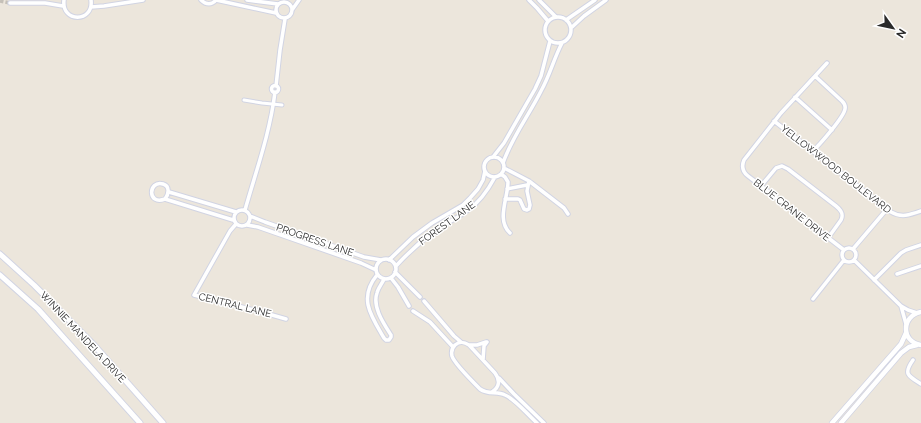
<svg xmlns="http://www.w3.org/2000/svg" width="921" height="423" font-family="Raleway,sans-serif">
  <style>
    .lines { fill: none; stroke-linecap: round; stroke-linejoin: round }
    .minor-tunnel { stroke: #c5c0b8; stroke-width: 3.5; stroke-dasharray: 3.5 2; stroke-linecap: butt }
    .pedestrian-casing { stroke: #d1d4e3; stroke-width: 5 }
    .minor-casing { stroke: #d1d4e3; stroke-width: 5.5 }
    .tertiary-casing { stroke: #d1d4e3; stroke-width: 6 }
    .secondary-casing { stroke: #d1d4e3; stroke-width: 7 }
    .pedestrian { stroke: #fff; stroke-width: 3 }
    .minor { stroke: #fff; stroke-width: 3.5 }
    .tertiary { stroke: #fff; stroke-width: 4.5 }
    .secondary { stroke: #fff; stroke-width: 5 }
    .labels { text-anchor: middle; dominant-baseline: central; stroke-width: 3; stroke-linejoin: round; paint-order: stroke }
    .street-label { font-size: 10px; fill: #2a2a2a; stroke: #fff }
  </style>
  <rect width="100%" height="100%" fill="#ece6dc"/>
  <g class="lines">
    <path class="minor-tunnel" d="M0,1L10,3"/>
    <g class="pedestrian-casing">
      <path id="pedestrian" d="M244,100L262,103L282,105"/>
    </g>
    <g class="minor-casing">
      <path id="minor" d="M64,0C61,23 94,23 91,0
        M201,0C206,5 212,5 216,0
        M216,0L276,13
        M247,0L278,4
        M529,0L537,8L548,21
        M539,0L556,17
        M276 10a8 8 0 1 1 16 0a8 8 0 1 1-16 0Z
        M10,3H45L63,6
        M91,7L104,6L143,0
        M292,10L299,0
        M545 30a13 13 0 1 1 26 0a13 13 0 1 1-26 0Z
        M566,20L595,0
        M571,28L584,16L606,0
        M827,63L781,113L744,160C741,167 743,172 748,176L844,250
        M271.5 89a3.5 3.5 0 1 1 7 0a3.5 3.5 0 1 1-7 0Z
        M276,86L280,50L285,19
        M795,97L832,130
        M774,121L891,212C901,218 910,215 921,211
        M813,151C820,144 844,117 845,109C846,105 844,103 842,101L815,76
        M484 167a10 10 0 1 1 20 0a10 10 0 1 1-20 0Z
        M493,157L504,143L535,89L541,76L550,41
        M503,163C512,137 529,115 541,91C550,75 554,58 562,43
        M504,168L529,181L564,208L568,214
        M501,174L505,177L508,182C508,198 496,220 510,233
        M761,186L776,168L782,166L788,169L836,206C841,210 844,214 841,220L828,238
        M507,189L527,185
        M169,192L236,212
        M165,199C169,194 170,186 163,184C148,180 147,206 165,199L233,220
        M505,199H518L520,200L524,209L527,210L529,209L530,205L527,191L529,181
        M234 218a8 8 0 1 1 16 0a8 8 0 1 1-16 0Z
        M245,210C256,171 270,133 275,92
        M250,216L265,222L364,257L381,260
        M236,224L230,231L194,295L258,311L286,319
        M247,225L258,227L361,263L376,270
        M842 255a7 7 0 1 1 14 0a7 7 0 1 1-14 0Z
        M853,249L887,209
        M376 269a10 10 0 1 1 20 0a10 10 0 1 1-20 0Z
        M389,260L413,237L432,223L463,205L470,198L478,189L483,180L485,171
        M854,260L901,306L908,310L917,313
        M396,266C407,254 419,243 432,233C443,224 457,219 468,210C480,202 488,190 495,177
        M395,272L420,297
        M897,274L921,266
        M377,275C358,298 371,316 384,338L386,340H389L391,337V335C384,324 372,307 377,293C378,288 382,284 384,279
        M391,278L398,287L409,306
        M874,280L901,253L906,250L921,245
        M813,299L844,260
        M424,301L454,336L461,342
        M901,306L906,324
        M413,311L430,322L453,347
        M469,345H477L486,342
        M483,360L484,346L487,342
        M913,360C903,374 908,376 921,384
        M499,378L514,394L544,423
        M492,392C500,387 500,380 495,373L469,345C464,342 460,341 455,345C452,348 451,352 452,356C454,363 474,383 480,389C488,395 497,391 505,395C515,399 528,415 537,423"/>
    </g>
    <g class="tertiary-casing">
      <path id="tertiary" d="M921,312C901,316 901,342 921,345
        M832,423L901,344L906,333
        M841,423L901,353L909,347L917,345"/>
    </g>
    <g class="secondary-casing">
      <path id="secondary" d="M0,254L34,285L94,345L163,423
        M0,275L38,309L140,423"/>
    </g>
    <use href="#pedestrian" class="pedestrian"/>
    <use href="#minor" class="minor"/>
    <use href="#tertiary" class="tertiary"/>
    <use href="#secondary" class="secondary"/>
  </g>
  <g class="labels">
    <g class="street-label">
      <text transform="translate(836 169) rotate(38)">YELLOWWOOD BOULEVARD</text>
      <text transform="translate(792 210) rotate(38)">BLUE CRANE DRIVE</text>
      <text transform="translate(447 223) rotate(-36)">FOREST LANE</text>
      <text transform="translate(315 240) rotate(19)">PROGRESS LANE</text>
      <text transform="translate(235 305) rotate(14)">CENTRAL LANE</text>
      <text transform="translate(83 337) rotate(47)">WINNIE MANDELA DRIVE</text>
    </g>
  </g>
  <g transform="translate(893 28) rotate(123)" stroke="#ffffff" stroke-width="3" paint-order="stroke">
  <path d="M0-3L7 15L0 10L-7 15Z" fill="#2a2a2a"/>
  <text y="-6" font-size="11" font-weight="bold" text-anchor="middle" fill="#2a2a2a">N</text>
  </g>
</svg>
